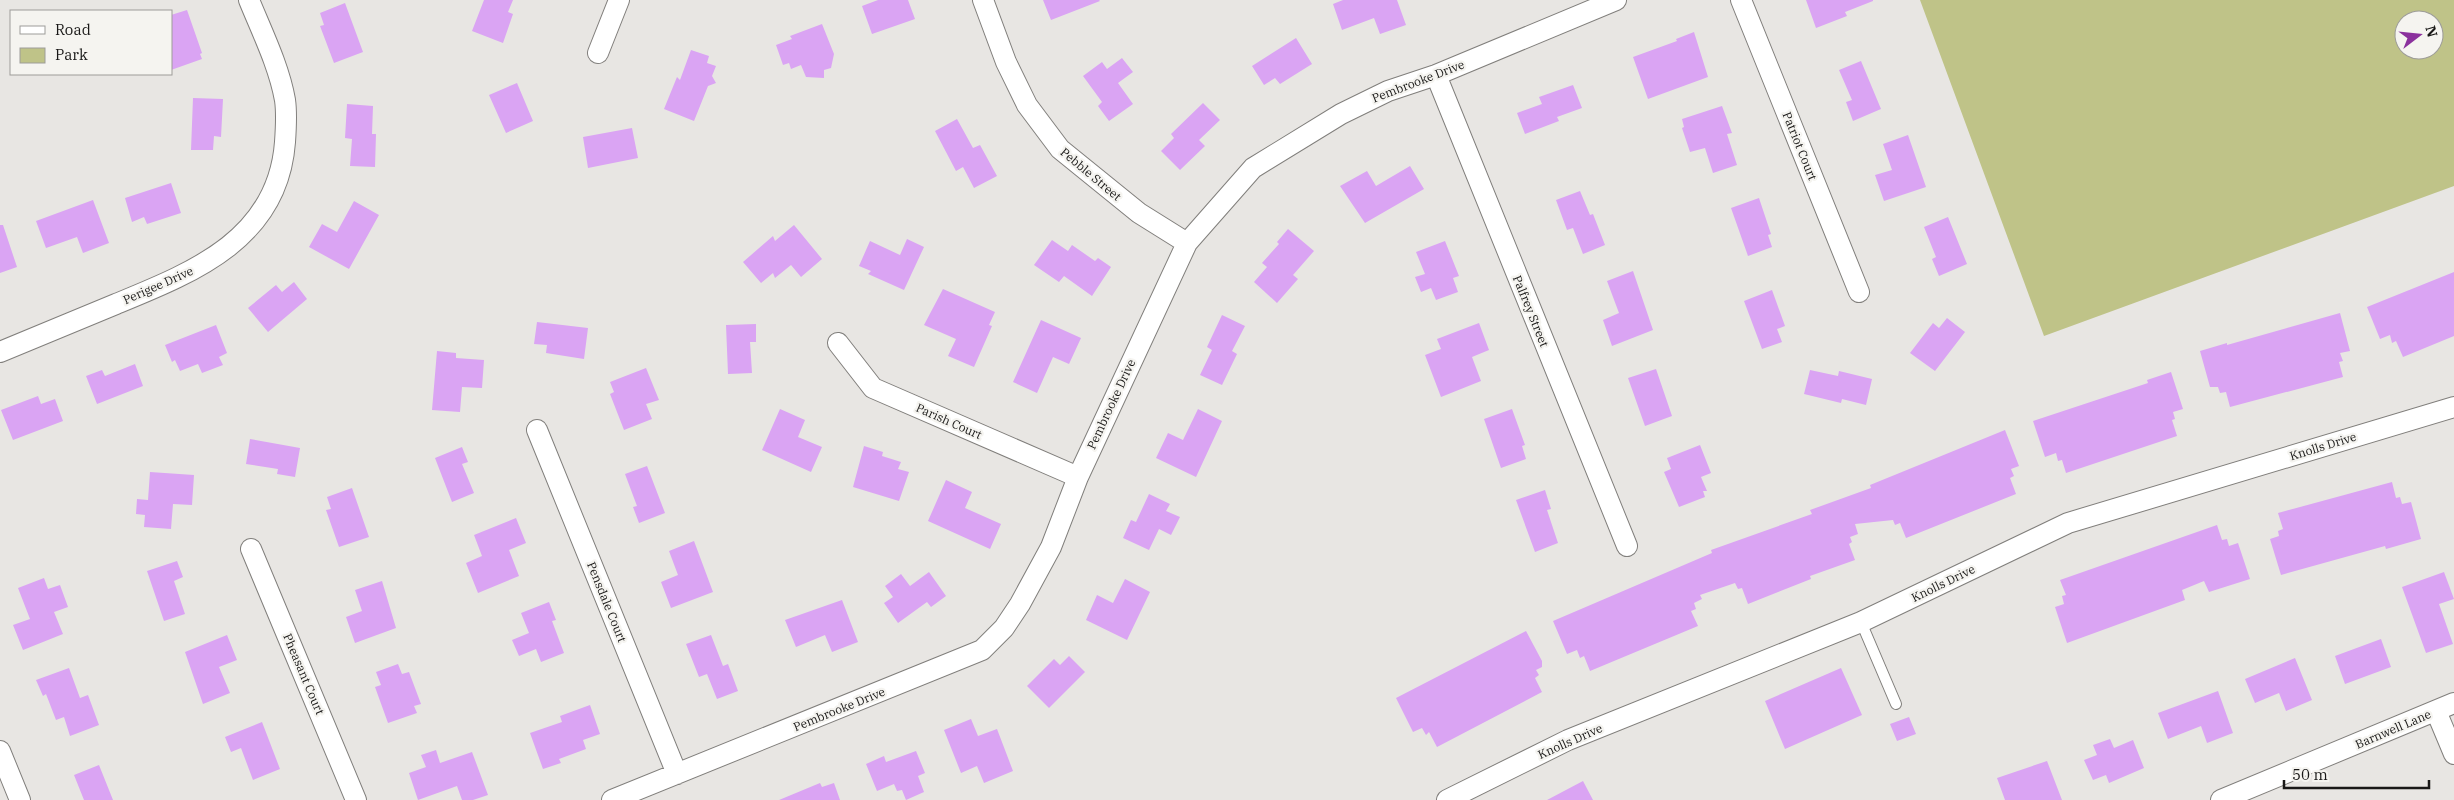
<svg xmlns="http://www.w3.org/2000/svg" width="2454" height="800" font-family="'IBM Plex Serif',serif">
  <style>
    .green { fill: #bfc388; fill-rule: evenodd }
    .building { fill: #daa4f3 }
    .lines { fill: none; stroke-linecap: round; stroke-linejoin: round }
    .service-casing { stroke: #817f7c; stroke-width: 12 }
    .minor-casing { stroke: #817f7c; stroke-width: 22 }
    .service { stroke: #fff; stroke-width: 10 }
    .minor { stroke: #fff; stroke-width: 20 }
    .labels { text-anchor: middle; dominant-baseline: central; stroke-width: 4.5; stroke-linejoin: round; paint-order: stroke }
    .street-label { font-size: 12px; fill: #191817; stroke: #f5f4f0 }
  </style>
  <rect width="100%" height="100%" fill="#e8e6e3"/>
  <path class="green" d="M1920,0H2454V186L2044,336ZM2404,20H2434V50H2404Z"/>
  <path class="building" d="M484,0H513L508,12L513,14L503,43L472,31Z
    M878,0H908L915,19L872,34L862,6Z
    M1043,0H1099L1100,1L1051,20Z
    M1343,0H1397L1406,25L1380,34L1374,18L1342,30L1333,4Z
    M1806,0H1873V1L1845,12L1847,16L1816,28Z
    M345,3L363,52L334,63L320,26L324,25L320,13Z
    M187,10L202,53L200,54L202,59L171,70V15Z
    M822,24L834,54L831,68L824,70V78L806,77L801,65L791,69L789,63L783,65L776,45L792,39L790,36Z
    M1694,32L1708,77L1648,99L1633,57L1677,41L1676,39Z
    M1296,38L1312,64L1280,84L1275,78L1264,85L1252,66Z
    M691,50L709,56L707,63L716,66L712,76L716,83L708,86L694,121L664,109L677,77L680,80Z
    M1122,58L1133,72L1118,83L1133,104L1109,121L1098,106L1102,102L1083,76L1102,62L1107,69Z
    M1861,61L1881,109L1853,121L1846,102L1852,100L1839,70Z
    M517,83L533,121L506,133L489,95Z
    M1573,85L1582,108L1557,117L1559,121L1525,134L1517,113L1542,104L1539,97Z
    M193,98L223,99L221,137L214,136L213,150H191Z
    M1203,103L1220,120L1199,140L1205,146L1180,170L1161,151L1174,138L1171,134Z
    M347,104L373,106L372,134H376L375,167L350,166L352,139L345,138Z
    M1722,106L1732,133L1727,134L1737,165L1713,173L1705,148L1690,152L1682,128L1684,127L1682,119Z
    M957,119L973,148L980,145L997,176L974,188L963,167L956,171L935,131Z
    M632,128L638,158L588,168L583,137Z
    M1908,135L1926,187L1884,201L1875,175L1892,170L1883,144Z
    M1410,166L1424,189L1365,223L1340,186L1367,171L1376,186Z
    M171,183L181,213L147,224L144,217L132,222L125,198Z
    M1580,191L1590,215L1593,214L1605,245L1583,254L1573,228L1567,230L1556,200Z
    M1759,198L1771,234L1768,235L1772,247L1748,256L1731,208Z
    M93,200L109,243L83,253L77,237L46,248L36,221Z
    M354,201L379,215L349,269L309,247L322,224L337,232Z
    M1948,217L1967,264L1939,276L1932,259L1936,257L1924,227Z
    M0,225H3L17,267L0,273Z
    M794,225L822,259L801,277L791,265L775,278L773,273L761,283L743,262L773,236L775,241Z
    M1288,229L1314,251L1293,275L1298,279L1277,303L1254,282L1267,267L1262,263L1279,244L1277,242Z
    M907,239L924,247L904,290L868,274L871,271L859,266L870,241L900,255Z
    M1052,240L1068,251L1072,245L1095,261L1098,258L1111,267L1092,296L1064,276L1059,282L1034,265Z
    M1445,241L1459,276L1453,278L1458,292L1436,300L1431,288L1421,292L1415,277L1425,274L1416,252Z
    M1633,271L1653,330L1612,346L1603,320L1619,313L1607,281Z
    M2454,272V336L2403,357L2396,341L2392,343L2390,335L2380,339L2367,307Z
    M294,282L307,299L268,332L248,308L276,285L282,292Z
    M943,289L995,312L989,325L992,326L974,367L948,356L956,339L924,325Z
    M1772,290L1785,326L1777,329L1782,342L1762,349L1744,301Z
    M2340,313L2350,351L2340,353L2343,361L2339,362L2343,377L2230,407L2226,392L2220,393L2218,387H2210L2200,351L2227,343V345Z
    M1222,315L1245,326L1232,351L1237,354L1222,385L1200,375L1212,350L1207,347Z
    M1947,318L1965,332L1935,371L1910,353L1933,323L1939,328Z
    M1041,320L1081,338L1069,364L1053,357L1037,393L1013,382Z
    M537,322L588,328L584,359L546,353L547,345L534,344Z
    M1479,323L1489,350L1472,357L1481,381L1441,397L1425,355L1441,349L1437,339Z
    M756,324V342H750L752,373L728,374L726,325Z
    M216,325L227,353L219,357L223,365L202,373L198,364L180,371L175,360L172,362L165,345Z
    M437,351L456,353V358L484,360L482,388L462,387L460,412L432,410Z
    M135,364L143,386L97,404L86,376L102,370L105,376Z
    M646,368L659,400L646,404L652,419L624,430L610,394L614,392L610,382Z
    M1656,369L1672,416L1645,426L1628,378Z
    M1810,370L1838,376L1839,371L1872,379L1866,405L1842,399L1841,403L1804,394Z
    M2171,372L2183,409L2173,412L2175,419L2172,420L2177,436L2066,473L2062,460L2058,461L2056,453L2045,457L2033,421L2148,383L2147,380Z
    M38,396L41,404L55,399L63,421L13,440L1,410Z
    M780,409L805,420L798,437L822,447L811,472L762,450Z
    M1198,409L1222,421L1196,477L1156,458L1168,433L1183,440Z
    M1512,409L1525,445L1522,446L1526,459L1501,468L1484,419Z
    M2005,430L2019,466L2011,469L2014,476L2010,478L2016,494L1906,538L1900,523L1895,525L1893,520L1855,524L1858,534L1850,537L1852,542L1849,544L1855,560L1810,576L1811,579L1748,604L1742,588L1738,589L1735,583L1700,595L1702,599L1694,603L1696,609L1691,611L1698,626L1590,671L1584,656L1580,658L1577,650L1567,654L1553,621L1712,553L1711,550L1812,514L1810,510L1871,488L1870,485Z
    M250,439L300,448L295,477L277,474L278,469L246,464Z
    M1700,445L1711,473L1701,477L1707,491H1703L1705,497L1679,507L1664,472L1671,469L1667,458Z
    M864,446L883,452L882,456L901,462L898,469L909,472L899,501L853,487Z
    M462,447L468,462L462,464L474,493L452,502L435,458Z
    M647,466L665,513L639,523L633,507L637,506L625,474Z
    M150,472L194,475L192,505L173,504L171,529L144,527L145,515L136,514L137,499L148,500Z
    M946,480L972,492L965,508L1001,524L990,549L928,521Z
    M2392,482L2396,498L2400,497L2402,504L2411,502L2421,539L2386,549L2385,546L2281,575L2270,539L2279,536L2278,531L2283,529L2278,513Z
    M352,488L369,537L339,547L326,510L331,509L327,497Z
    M1545,490L1551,509L1547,510L1558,543L1535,552L1516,500Z
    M1149,494L1170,504L1166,511L1180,517L1171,535L1159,529L1149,550L1123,538L1131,520L1136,522Z
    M516,518L526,543L509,550L519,576L478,593L466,563L482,556L474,535Z
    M2217,525L2222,540L2227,539L2229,546L2238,543L2250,579L2209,592L2204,581L2182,590L2185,600L2067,643L2055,607L2064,604L2062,596L2066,595L2060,580Z
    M694,541L713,592L671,608L661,582L678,575L669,551Z
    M177,561L183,577L174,581L185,614L164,621L147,571Z
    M929,572L946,596L931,607L927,602L898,623L884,603L893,597L885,586L901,574L910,586Z
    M2444,572L2454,599L2439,604L2453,644L2426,653L2402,587Z
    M44,578L48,589L60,585L68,607L54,612L63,634L23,650L13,625L30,619L18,588Z
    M1125,579L1150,592L1127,640L1086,620L1097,595L1113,603Z
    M382,581L396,628L355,643L346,617L362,611L355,590Z
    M842,600L858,642L832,652L825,635L796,647L785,620Z
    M549,602L556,620L552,621L564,653L541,662L536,649L519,656L512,640L529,633L521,613Z
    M1526,631L1542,661V667L1536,670L1539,675L1535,678L1542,692L1437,747L1429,732L1426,735L1422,728L1413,732L1396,698Z
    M227,635L237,660L219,667L230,693L203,704L185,652Z
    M711,635L723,666L728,664L738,691L717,699L707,674L699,677L686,644Z
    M2381,639L2391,667L2345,684L2335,656Z
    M1069,656L1085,672L1049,708L1027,686L1054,659L1060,665Z
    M2295,658L2312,700L2286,711L2279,693L2255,703L2245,679Z
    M398,664L402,674L409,672L421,704L414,706L417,713L388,723L375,687L381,685L376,672Z
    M69,668L80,698L88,695L99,725L70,736L64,717L56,720L46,694L43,696L36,680Z
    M1841,668L1862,715L1785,749L1765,701Z
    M2218,691L2233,733L2207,743L2201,726L2168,739L2158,713Z
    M590,705L600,734L583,740L586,749L559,759L561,763L543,769L530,733L562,722L560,716Z
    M1909,717L1916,734L1897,741L1890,724Z
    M971,719L978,736L997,729L1013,771L984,783L977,766L961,773L944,730Z
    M262,722L280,769L253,780L241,748L231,752L225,737Z
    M2110,739L2114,748L2133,740L2144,768L2109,783L2106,775L2093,780L2084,760L2097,755L2093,745Z
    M436,750L440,763L472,752L488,795L473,800H462L457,786L418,800L409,773L426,767L421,755Z
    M916,751L925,773L918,776L924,792L906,800L902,790L897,791L894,784L877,791L866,764L884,756L886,762Z
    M2047,761L2062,800H2005L1997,778Z
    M99,765L113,800H84L74,775Z
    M1583,781L1593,800H1547Z
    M820,783L822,787L834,783L840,800H779Z"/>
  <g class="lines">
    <g class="service-casing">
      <path id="service" d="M1861,622L1896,704"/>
    </g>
    <g class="minor-casing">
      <path id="minor" d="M983,0L1006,62L1027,105L1060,149L1139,213L1187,243
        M1741,0L1859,292
        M598,53L619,0
        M1436,75L1627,546
        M838,343L873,388L1078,477
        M0,352C39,336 77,320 116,304C194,272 278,239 285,142C286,128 287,114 285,100C279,66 262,32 249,0
        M537,430L677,774
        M251,549L356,800
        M2436,711L2454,754
        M0,751L20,800
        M612,800L982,650L1004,628L1020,604L1051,547L1078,477L1187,243L1253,168L1341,114L1388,91L1436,75L1616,0
        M1447,800L1568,740L1861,622L2068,523L2454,407
        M2221,800L2454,703"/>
    </g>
    <use href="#service" class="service"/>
    <use href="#minor" class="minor"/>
  </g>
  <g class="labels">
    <g class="street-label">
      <text transform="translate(1418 81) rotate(-21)">Pembrooke Drive</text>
      <text transform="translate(1800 146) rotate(68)">Patriot Court</text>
      <text transform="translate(1091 174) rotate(40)">Pebble Street</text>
      <text transform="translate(158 285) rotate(-24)">Perigee Drive</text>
      <text transform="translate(1531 311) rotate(68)">Palfrey Street</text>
      <text transform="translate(1111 404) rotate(-65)">Pembrooke Drive</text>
      <text transform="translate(949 421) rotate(24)">Parish Court</text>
      <text transform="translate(2323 446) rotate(-17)">Knolls Drive</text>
      <text transform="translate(1943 583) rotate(-26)">Knolls Drive</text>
      <text transform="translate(607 602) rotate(68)">Pensdale Court</text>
      <text transform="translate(304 674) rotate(67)">Pheasant Court</text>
      <text transform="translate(839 709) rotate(-22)">Pembrooke Drive</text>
      <text transform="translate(2393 729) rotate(-23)">Barnwell Lane</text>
      <text transform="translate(1570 741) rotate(-24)">Knolls Drive</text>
    </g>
  </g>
  <rect x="10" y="10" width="162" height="65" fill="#f5f4f0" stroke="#9d9c99"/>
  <rect x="20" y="26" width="25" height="8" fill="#ffffff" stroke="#9d9c99"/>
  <text x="55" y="35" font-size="15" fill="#191817">Road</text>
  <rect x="20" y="48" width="25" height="15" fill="#bfc388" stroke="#9d9c99"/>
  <text x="55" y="60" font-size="15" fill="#191817">Park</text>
  <g transform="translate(2419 35) rotate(74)"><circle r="24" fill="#f5f4f0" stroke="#9d9c99"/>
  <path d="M0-4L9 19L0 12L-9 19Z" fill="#8b319d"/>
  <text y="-8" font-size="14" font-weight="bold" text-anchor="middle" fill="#191817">N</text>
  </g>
  <path d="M2284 780v8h145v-8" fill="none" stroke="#191817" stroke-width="2.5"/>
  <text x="2292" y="780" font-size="15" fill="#191817" stroke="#f5f4f0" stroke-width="4" paint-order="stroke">50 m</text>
</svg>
